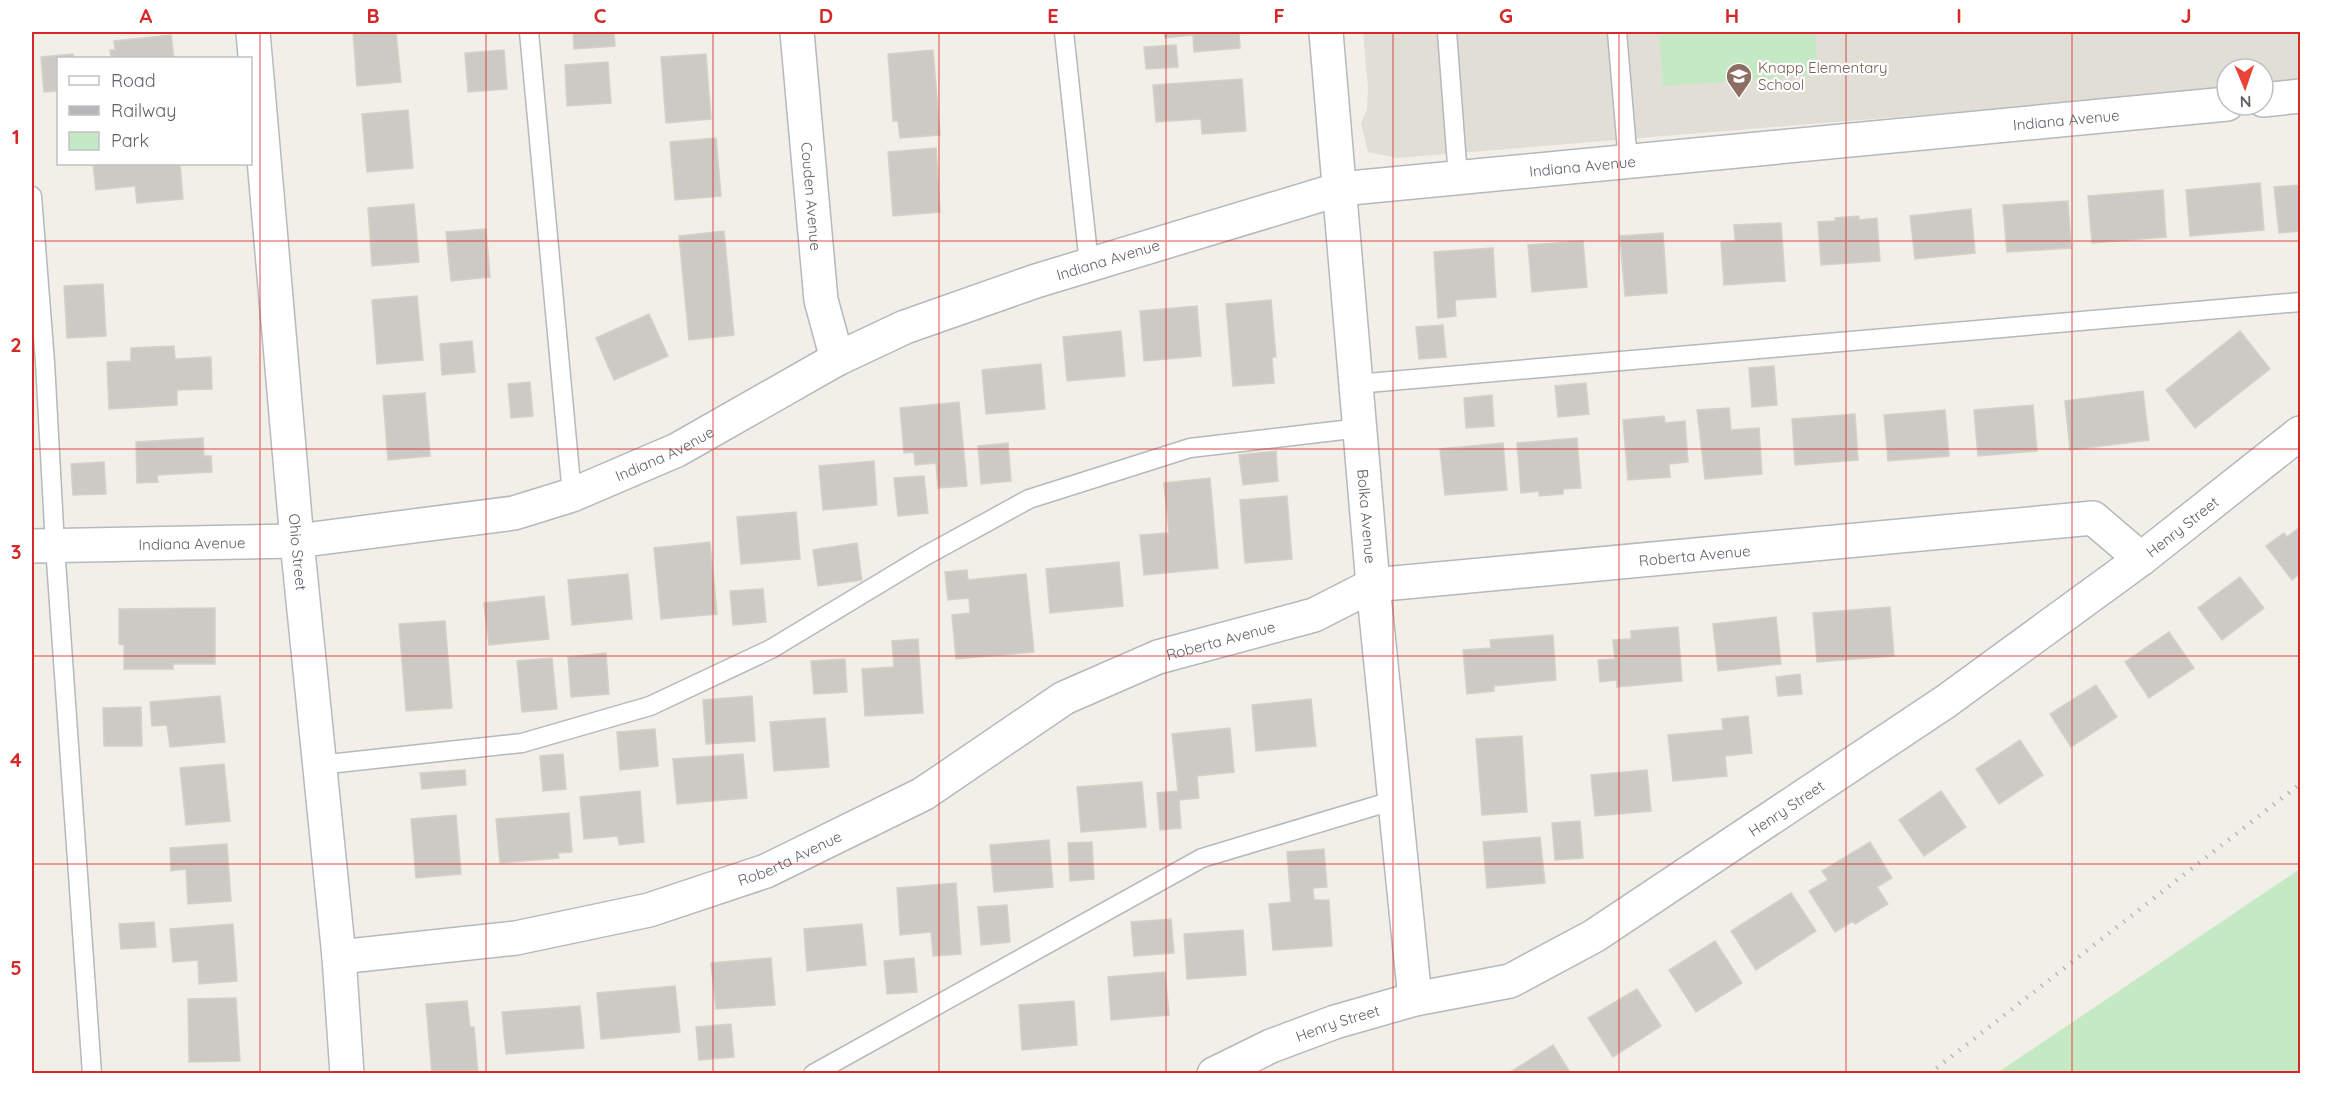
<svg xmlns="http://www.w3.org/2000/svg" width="2332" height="1105" font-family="Quicksand,sans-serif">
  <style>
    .education { fill: #e1ded6 }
    .green { fill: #c5e8c5 }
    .building { fill: #cccac5; stroke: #d6d1c6; stroke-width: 1.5 }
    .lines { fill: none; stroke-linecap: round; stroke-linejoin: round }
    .lane-casing { stroke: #b5b8bc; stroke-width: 21 }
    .street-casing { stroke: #b5b8bc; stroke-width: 36 }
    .secondary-casing { stroke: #b6babf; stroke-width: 36 }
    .lane { stroke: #fff; stroke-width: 18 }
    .street { stroke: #fff; stroke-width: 33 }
    .secondary { stroke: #fff; stroke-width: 33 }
    .rail { stroke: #b6b7b8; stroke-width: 4.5; stroke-dasharray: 1.5 8; stroke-linecap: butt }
    .grid { fill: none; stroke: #d62828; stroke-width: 1.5; stroke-opacity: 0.55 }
    .labels { text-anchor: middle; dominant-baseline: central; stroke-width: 4.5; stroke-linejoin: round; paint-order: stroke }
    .education-label { font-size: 15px; fill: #785e54; stroke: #fff; text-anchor: start }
    .street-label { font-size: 15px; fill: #5f6368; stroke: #fff }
    .neatline { fill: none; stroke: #d62828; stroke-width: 2 }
    .grid-label { font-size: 20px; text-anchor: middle; font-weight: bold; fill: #d62828 }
  </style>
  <rect width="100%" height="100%" fill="#f1efe8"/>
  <path class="education" d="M1363,32H2300V84L2263,87V69H2227V90L1397,158L1368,152L1361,123L1367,109L1368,89Z"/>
  <path class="green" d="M1659,32H1815L1818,75L1663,86Z
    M2300,869V1073H1997Z"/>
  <path class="building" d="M353,32H396L401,82L357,86Z
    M573,32H614L615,46L574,49Z
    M1164,32H1239L1240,48L1194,52L1193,35L1165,38Z
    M171,35L174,58H111L110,50H115L114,41Z
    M1176,45L1178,67L1146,69L1144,47Z
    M504,50L507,89L468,92L465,53Z
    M933,50L940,135L900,138L898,121H893L888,54Z
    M73,54L74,58H58V91L44,92L41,57Z
    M706,54L711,119L666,123L661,57Z
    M608,62L611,103L567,106L565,65Z
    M1242,79L1246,131L1202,134L1201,119L1156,122L1153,85Z
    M408,110L413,168L367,172L362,114Z
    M716,138L721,196L675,200L670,142Z
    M936,148L940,212L893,216L888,152Z
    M93,164H180L183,199L137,203L135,186L96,190Z
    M2260,183L2264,230L2190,236L2186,190Z
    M2300,185V231L2279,233L2274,187Z
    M2163,190L2166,237L2092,243L2088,196Z
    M2068,201L2071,248L2007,252L2003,205Z
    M414,204L419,262L372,266L368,208Z
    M1971,209L1975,253L1915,259L1910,216Z
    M1859,216V220L1877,218L1880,261L1821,265L1818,222L1835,221V218Z
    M1781,223L1785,281L1724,285L1721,242L1735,241L1734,225Z
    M486,229L490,277L451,281L446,232Z
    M724,231L734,335L689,340L679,236Z
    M1663,233L1667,293L1625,296L1620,236Z
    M1583,241L1587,287L1532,292L1528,245Z
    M1493,248L1496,297L1455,300L1456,316L1438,318L1434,252Z
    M103,284L106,336L67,338L64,286Z
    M417,296L423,360L377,364L372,300Z
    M1271,300L1276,357H1272L1274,383L1233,386L1226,304Z
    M1197,306L1201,356L1144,361L1140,311Z
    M649,314L668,356L614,380L596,338Z
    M1443,325L1446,357L1419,359L1416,327Z
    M1121,331L1125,376L1067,381L1063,337Z
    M2240,331L2270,369L2195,428L2166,390Z
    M472,341L475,372L442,375L440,344Z
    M174,346L175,359L211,357L212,389L177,390V405L109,409L107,362L131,361V348Z
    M1041,364L1045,409L986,414L982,370Z
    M1774,366L1777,405L1752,407L1749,368Z
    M530,382L533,416L511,418L508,384Z
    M1586,383L1589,414L1558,417L1555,386Z
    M2143,391L2149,440L2070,450L2065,401Z
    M425,393L430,456L388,460L383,396Z
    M1492,395L1494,426L1466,428L1464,398Z
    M959,402L967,486L938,488L936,463L915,465L914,452L904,453L900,408Z
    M2033,405L2037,451L1978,456L1974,410Z
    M1729,408L1731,430L1759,428L1762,474L1705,479L1697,410Z
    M1945,410L1949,456L1888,461L1884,415Z
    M1855,414L1858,460L1795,465L1792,419Z
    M1664,416L1665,423L1685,421L1688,462L1669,464L1670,477L1628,480L1623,420Z
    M203,438L204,456H211L212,472L157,475L158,482L137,483L136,442Z
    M1577,438L1581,488L1563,489V494L1539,496V491L1521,493L1517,443Z
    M1008,443L1011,481L981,484L978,446Z
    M1503,443L1507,490L1445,495L1440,449Z
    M1276,451L1278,481L1243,485L1239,455Z
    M874,461L877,505L823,510L819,466Z
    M104,462L106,494L73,495L71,464Z
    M924,476L928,513L898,516L894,478Z
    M1210,478L1218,568L1144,575L1140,535L1169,533L1164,483Z
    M1287,496L1292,559L1245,563L1240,500Z
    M796,512L800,559L741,564L737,517Z
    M2300,527V573L2292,580L2266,546L2284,533L2287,537Z
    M710,542L717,614L661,619L654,548Z
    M857,543L862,580L818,586L813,550Z
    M1119,562L1123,606L1050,613L1046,569Z
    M967,570L968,580L1026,574L1034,652L956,659L952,615L970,613L969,598L948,600L945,572Z
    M628,574L632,619L572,625L568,580Z
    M2240,577L2264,608L2222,640L2198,608Z
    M763,589L766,622L733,625L730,591Z
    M544,596L549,639L489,645L484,603Z
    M1890,607L1894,656L1817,662L1813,613Z
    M215,608V664H173V669H124V645L119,644V609Z
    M1776,617L1781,664L1718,671L1713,624Z
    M445,621L452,708L406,711L399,624Z
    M1678,627L1682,681L1617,687V680L1600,682L1598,660L1615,659L1613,640L1631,639V631Z
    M2169,632L2194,668L2149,698L2125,662Z
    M1553,635L1556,680L1494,686V691L1467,694L1463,650L1491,648L1490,640Z
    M918,639L923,713L865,716L862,669L894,667L892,641Z
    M606,653L609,694L571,697L568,657Z
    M552,658L557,709L522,712L517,661Z
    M845,659L847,692L814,694L811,661Z
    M1800,674L1802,694L1778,696L1776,677Z
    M2096,685L2117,717L2071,747L2050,714Z
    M220,696L225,742L170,747L167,725L152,726L150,702Z
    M752,696L755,741L706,744L703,700Z
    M1311,699L1316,746L1256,751L1252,705Z
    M141,707L142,746H104L103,708Z
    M1748,716L1752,753L1725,756L1727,776L1673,781L1668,735L1723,730L1722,719Z
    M825,718L829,767L774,771L770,722Z
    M1230,728L1234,772L1197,776L1199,798L1179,800L1181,828L1160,830L1157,793L1178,791L1172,734Z
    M655,729L658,766L620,770L617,732Z
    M1522,736L1527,812L1482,815L1476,739Z
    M2020,740L2043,775L1999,804L1976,769Z
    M563,754L566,789L543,791L540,756Z
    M743,754L747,798L677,804L673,759Z
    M224,764L230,821L186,825L180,768Z
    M465,770L466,785L422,789L420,773Z
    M1647,770L1651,811L1595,816L1591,775Z
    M1142,782L1146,827L1081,832L1077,787Z
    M640,791L644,842L619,845L618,836L584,839L580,797Z
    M1941,791L1966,827L1924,856L1899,820Z
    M569,813L572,852L558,853L559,858L500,863L496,819Z
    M456,815L461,874L416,878L411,819Z
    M1580,821L1583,858L1555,860L1552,823Z
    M1540,837L1545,883L1487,888L1483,842Z
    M1049,840L1053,887L994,892L990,845Z
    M1092,842L1094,879L1070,881L1068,843Z
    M1870,842L1892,878L1877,887L1888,904L1855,924L1853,921L1835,932L1809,891L1828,880L1822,871Z
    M227,844L231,901L188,904L186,869L171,871L170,848Z
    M1324,849L1327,887L1313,888L1314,900H1329L1332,946L1273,950L1269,904L1291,902L1287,852Z
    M956,883L961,954L933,956L931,932L900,935L897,888Z
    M1791,893L1816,931L1756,970L1731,931Z
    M1007,905L1010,942L981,945L978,907Z
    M1171,919L1174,953L1134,956L1131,922Z
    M154,922L156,947L121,949L119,924Z
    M233,924L237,981L199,984L198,960L173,962L170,929Z
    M862,924L866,965L807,971L804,929Z
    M1243,930L1246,975L1187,979L1184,934Z
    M1715,941L1742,983L1696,1012L1669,970Z
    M771,958L775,1005L716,1009L711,963Z
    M914,958L917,992L887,994L884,961Z
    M1165,972L1169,1015L1111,1020L1108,977Z
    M675,986L680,1032L601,1039L597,993Z
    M1637,989L1661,1026L1613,1057L1588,1018Z
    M236,998L240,1061L189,1062L188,999Z
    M467,1001L470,1027H474L478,1074H432L426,1004Z
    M1074,1001L1077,1045L1022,1050L1019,1005Z
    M580,1006L584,1048L506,1054L502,1012Z
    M731,1024L734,1057L699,1060L696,1027Z
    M1553,1045L1571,1074H1507Z"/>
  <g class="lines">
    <g class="lane-casing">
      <path id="lane" d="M529,32L572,495
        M1064,32L1089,264
        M1447,32L1458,178
        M1617,32L1628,162
        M32,196L45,362L55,546L92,1074
        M1356,384L2300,302
        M319,765L522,743L650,706L771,649L925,556L1029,499L1190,448L1360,428
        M813,1074L1202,858L1395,800"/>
    </g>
    <g class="street-casing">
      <g id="street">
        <path id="s1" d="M797,32L821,300L837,359"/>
        <path id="s2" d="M1326,32L1373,585L1415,999"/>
        <path d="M2263,100L2300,96"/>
        <path id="s3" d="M32,546L297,541L514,513L572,495L677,450L837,359L905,327L1036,281L1340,189L2227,104"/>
        <path id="s4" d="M339,957L516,938L649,910L766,871L923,794L1064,698L1158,657L1314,615L1373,585L2093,518L2141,559"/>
        <path id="s5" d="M1214,1074L1271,1046L1335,1022L1415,999L1510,981L1594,936L1945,702L2141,559L2300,433"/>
      </g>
    </g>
    <g class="secondary-casing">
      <g id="secondary">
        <path id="s6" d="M253,32L297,541L339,957L347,1074"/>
      </g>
    </g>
    <use href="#lane" class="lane"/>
    <use href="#street" class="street"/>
    <use href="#secondary" class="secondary"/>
    <path class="rail" d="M1929,1074L2300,784"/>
  </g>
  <path class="grid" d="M260,32V1074M486,32V1074M713,32V1074M939,32V1074M1166,32V1074M1393,32V1074M1619,32V1074M1846,32V1074M2072,32V1074M32,241H2300M32,449H2300M32,656H2300M32,864H2300"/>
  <defs>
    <g id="school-pin" transform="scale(1.35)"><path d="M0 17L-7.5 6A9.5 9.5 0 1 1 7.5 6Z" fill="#8d6e63" stroke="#fff"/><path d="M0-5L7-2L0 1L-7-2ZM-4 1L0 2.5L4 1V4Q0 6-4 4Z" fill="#fff"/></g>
  </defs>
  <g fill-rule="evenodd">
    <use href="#school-pin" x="1739" y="76"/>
  </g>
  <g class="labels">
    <g class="education-label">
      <text x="1758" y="67">Knapp Elementary<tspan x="1758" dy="17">School</tspan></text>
    </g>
    <g class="street-label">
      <text stroke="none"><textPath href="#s3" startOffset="2104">Indiana Avenue</textPath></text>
      <text stroke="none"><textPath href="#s3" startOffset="1618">Indiana Avenue</textPath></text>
      <text stroke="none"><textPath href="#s1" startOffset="165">Couden Avenue</textPath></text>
      <text stroke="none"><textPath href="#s3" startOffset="1132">Indiana Avenue</textPath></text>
      <text stroke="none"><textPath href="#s3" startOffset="646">Indiana Avenue</textPath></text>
      <text stroke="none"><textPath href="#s2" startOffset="486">Bolka Avenue</textPath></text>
      <text stroke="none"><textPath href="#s5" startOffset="1124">Henry Street</textPath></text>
      <text stroke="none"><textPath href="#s3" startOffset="160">Indiana Avenue</textPath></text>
      <text stroke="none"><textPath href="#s6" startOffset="522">Ohio Street</textPath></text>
      <text stroke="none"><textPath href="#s4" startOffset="1436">Roberta Avenue</textPath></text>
      <text stroke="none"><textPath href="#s4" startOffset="950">Roberta Avenue</textPath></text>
      <text stroke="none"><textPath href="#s5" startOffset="638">Henry Street</textPath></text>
      <text stroke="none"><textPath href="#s4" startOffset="464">Roberta Avenue</textPath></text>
      <text stroke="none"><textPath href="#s5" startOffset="134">Henry Street</textPath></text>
    </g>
  </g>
  <rect width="2332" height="1105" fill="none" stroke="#ffffff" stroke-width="66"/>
  <rect x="57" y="57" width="195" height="108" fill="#ffffff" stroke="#bfc1c3" stroke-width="1.5"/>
  <rect x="69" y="76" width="30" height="9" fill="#ffffff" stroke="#bfc1c3" stroke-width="1.5"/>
  <text x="111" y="87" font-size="18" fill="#5f6368">Road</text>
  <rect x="69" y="106" width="30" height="9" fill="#b6b7b8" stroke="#bfc1c3" stroke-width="1.5"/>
  <text x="111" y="117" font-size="18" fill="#5f6368">Railway</text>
  <rect x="69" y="132" width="30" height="18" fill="#c5e8c5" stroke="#bfc1c3" stroke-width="1.5"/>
  <text x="111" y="147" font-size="18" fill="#5f6368">Park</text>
  <g transform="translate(2245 87) rotate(178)"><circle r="28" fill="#ffffff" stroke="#bfc1c3" stroke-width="1.5"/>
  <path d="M0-4.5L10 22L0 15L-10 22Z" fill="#ea4335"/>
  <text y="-9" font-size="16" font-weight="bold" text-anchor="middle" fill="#5f6368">N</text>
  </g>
  <rect x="33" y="33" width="2266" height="1039" class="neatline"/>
  <g class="grid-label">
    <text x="146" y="23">A</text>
    <text x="373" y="23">B</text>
    <text x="600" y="23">C</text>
    <text x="826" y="23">D</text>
    <text x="1053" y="23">E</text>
    <text x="1279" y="23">F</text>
    <text x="1506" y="23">G</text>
    <text x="1732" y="23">H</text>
    <text x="1959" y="23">I</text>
    <text x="2186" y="23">J</text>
    <text x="16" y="144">1</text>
    <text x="16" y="352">2</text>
    <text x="16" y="559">3</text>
    <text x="16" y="767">4</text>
    <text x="16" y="975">5</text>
  </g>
</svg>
